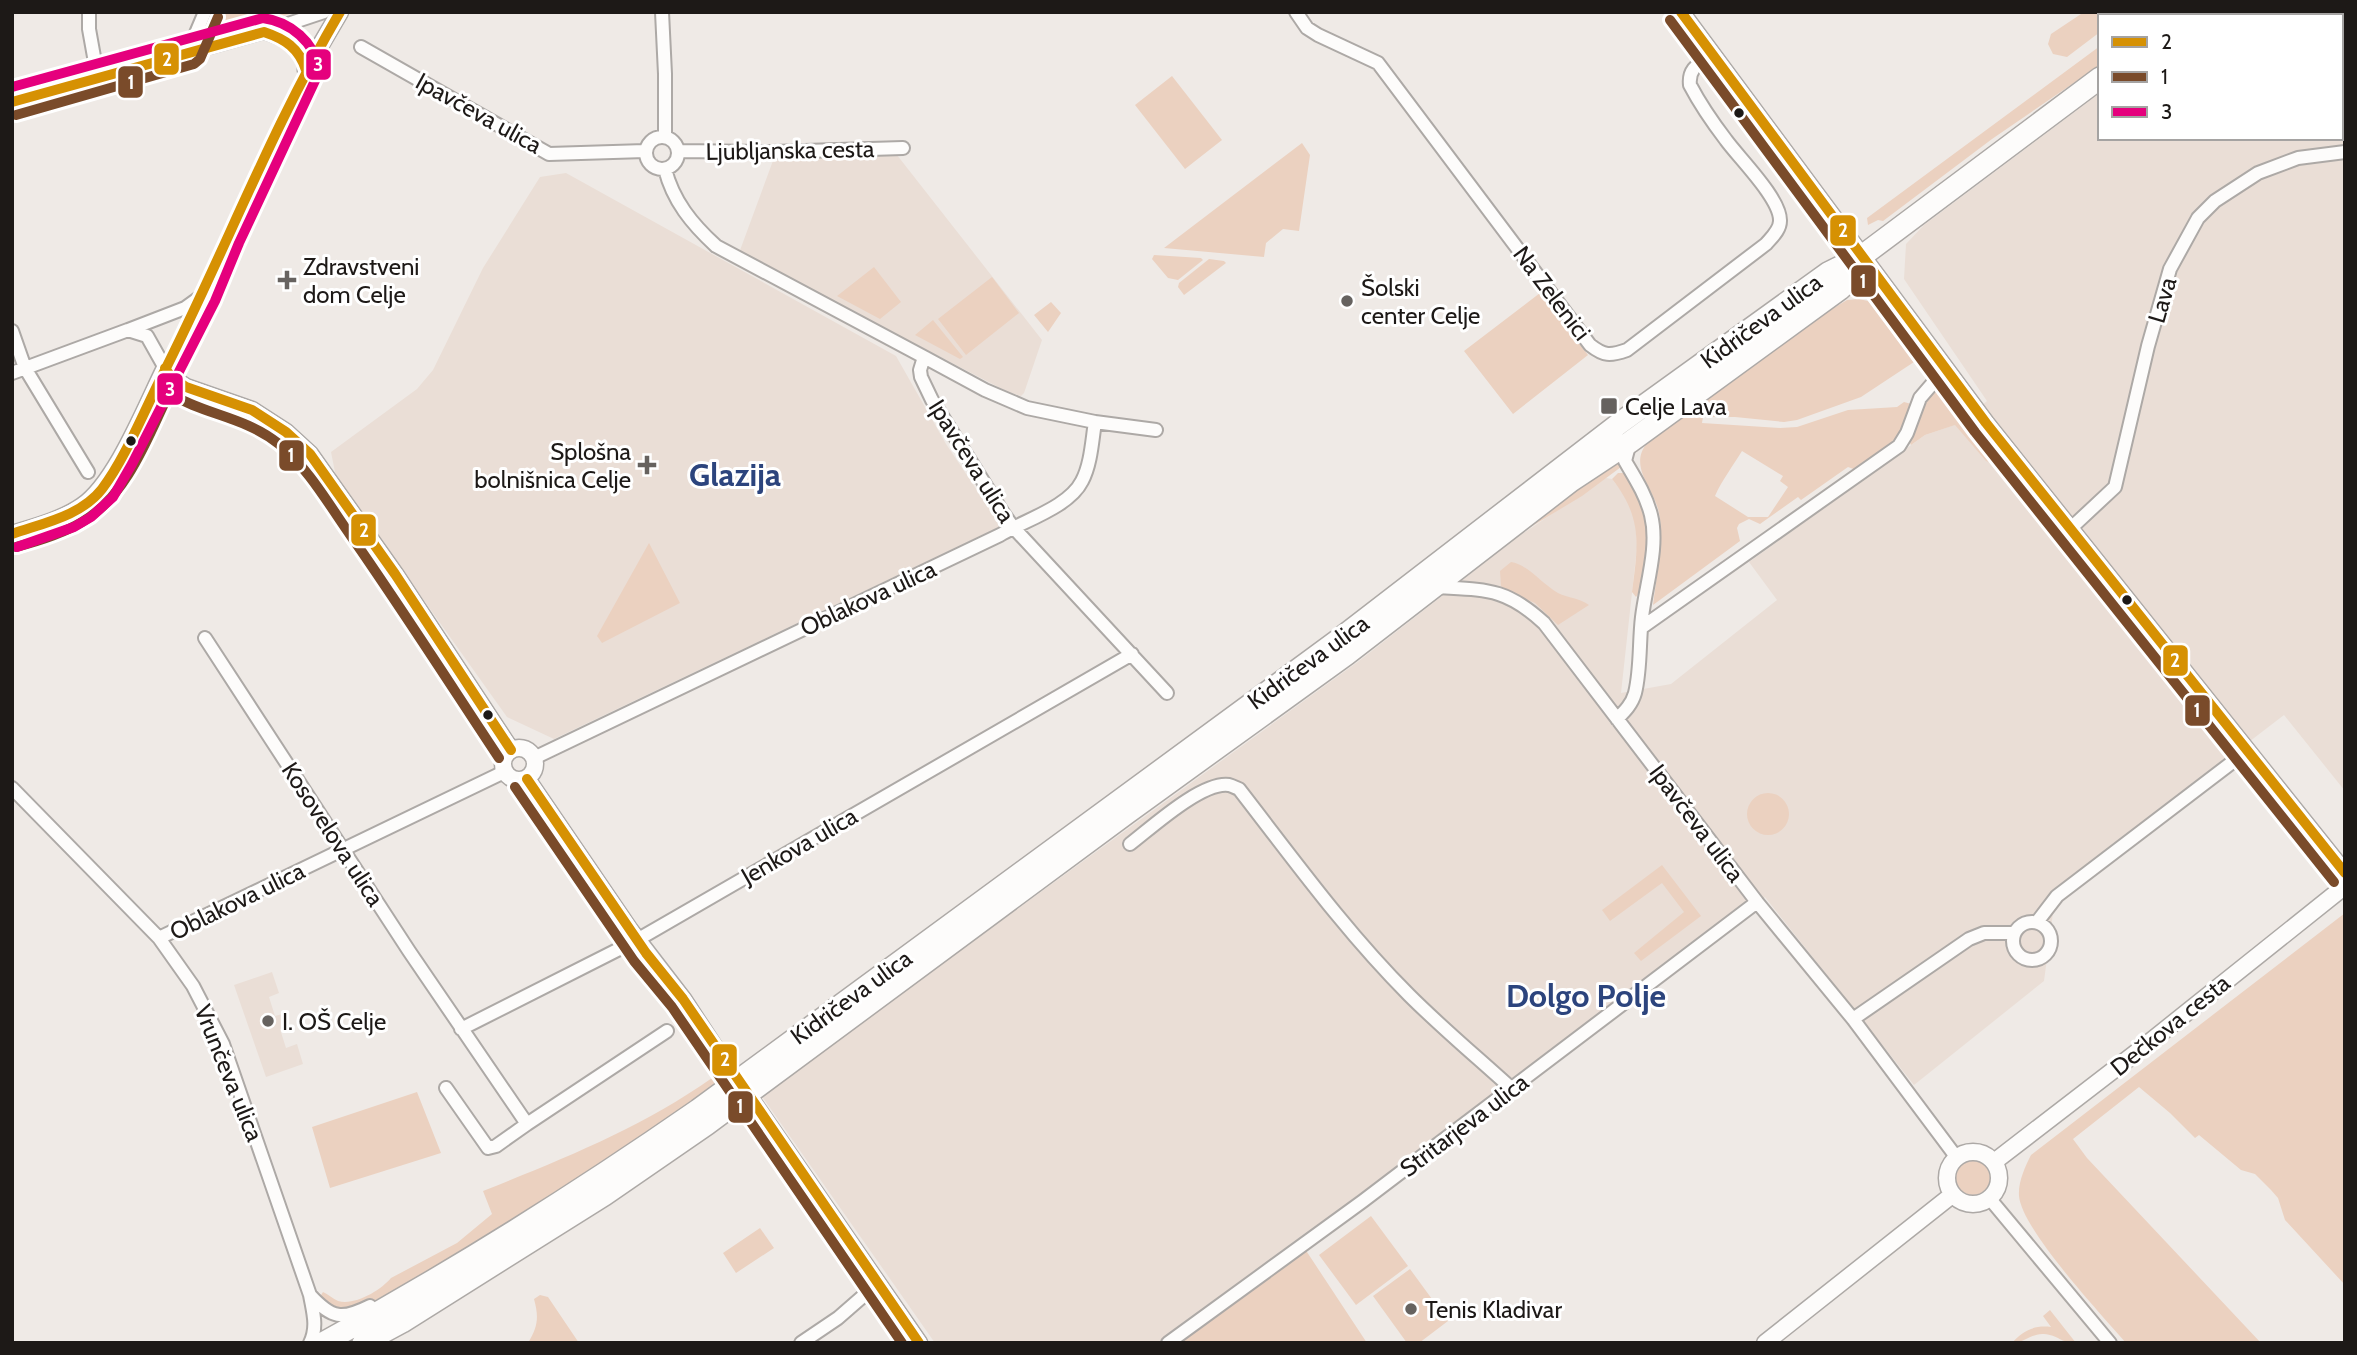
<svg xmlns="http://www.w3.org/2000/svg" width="2357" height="1355" font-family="Cabin,sans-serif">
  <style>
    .built { fill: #eaded6 }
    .green { fill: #ebd1c0; fill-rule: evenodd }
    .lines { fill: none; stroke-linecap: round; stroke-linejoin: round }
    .tertiary-tunnel { stroke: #c5c0bd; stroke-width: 16; stroke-dasharray: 16 8; stroke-linecap: butt }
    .minor-casing { stroke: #ada9a6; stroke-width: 16 }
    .tertiary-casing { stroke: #ada9a6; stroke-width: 19 }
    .primary-casing { stroke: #ada9a6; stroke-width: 24 }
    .minor { stroke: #fdfcfb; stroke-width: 12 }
    .tertiary { stroke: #fdfcfb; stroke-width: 16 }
    .primary { stroke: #fdfcfb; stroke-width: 21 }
    .bus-1-casing { stroke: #fff; stroke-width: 16 }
    .bus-2-casing { stroke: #fff; stroke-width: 16 }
    .bus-3-casing { stroke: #fff; stroke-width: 16 }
    .bus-1 { stroke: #d69103; stroke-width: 10 }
    .bus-2 { stroke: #7a4b2a; stroke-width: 10 }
    .bus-3 { stroke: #e5007d; stroke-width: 10 }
    .bus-dot { fill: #1d1917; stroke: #fff; stroke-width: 2.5 }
    .poi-dot { fill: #66625f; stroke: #fff; stroke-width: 2.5 }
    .labels { text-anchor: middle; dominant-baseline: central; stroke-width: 6; stroke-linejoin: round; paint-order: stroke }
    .street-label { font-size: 24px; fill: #1d1917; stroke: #fff }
    .poi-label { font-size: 24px; fill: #1d1917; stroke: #fff; text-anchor: start }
    .district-label { font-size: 32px; font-weight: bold; fill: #2c447d; stroke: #fff }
    .line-badge { stroke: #fff; stroke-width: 2.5 }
    .badge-label { font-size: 19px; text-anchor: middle; font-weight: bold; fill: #fff }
  </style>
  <rect width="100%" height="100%" fill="#efeae6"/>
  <path class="built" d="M2208,12H2345V791L2284,715L2056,890L2044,981L1914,1085L1765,897L1359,1210L1178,1343H935L761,1095L1359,661L1516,538L1606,478L1612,479L1627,498L1635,519L1637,547L1621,693L1671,684L1777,600L1749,562L1925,435L1963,422L1987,401L1904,279L1906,244L1924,225L2100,93V138H2341V16H2203Z
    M897,155L1042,340L1024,393L1021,396L1008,392L739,253L774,158Z
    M566,173L896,356L946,444L1001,526L554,739L507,717L336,477L331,452L417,389L433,370L483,268L540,177Z
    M272,972L279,993L269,997L275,1016L286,1013L290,1025L280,1029L286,1048L297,1044L303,1064L266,1077L234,985Z"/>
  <path class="green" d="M217,12H297L217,35L206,34Z
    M2084,12H2127L2122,16H2100V32L2067,57L2053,54L2048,44L2051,34Z
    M2100,46V65L1992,139L1883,221L1878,220L1868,225L1867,218Z
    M1172,76L1222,140L1185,169L1135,105Z
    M1302,143L1310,155L1299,231L1283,229L1266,243L1264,257L1164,248Z
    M1154,255L1201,258L1203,260L1178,280L1168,278L1152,259Z
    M1209,259L1224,261L1226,263L1184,295L1178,287L1179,283Z
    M874,267L901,302L880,319L837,296Z
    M992,277L1019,313L966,355L938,319Z
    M1540,293L1588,355L1513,414L1464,351Z
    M1859,299L1868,301L1914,362L1861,397L1797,420L1784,422L1735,417H1703L1702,423L1780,428L1797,427L1848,410L1897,407L1904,402L1915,405L1932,390L1940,395L1995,460L1991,463L1986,461L1955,425L1925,435L1911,445L1906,435L1859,471L1848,467L1801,500L1798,497L1760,524L1749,519L1739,524L1737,528L1740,541L1653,605C1656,580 1664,536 1659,513C1654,488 1628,467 1647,443L1832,309L1847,300ZM1742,451L1783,476L1780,481L1788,487L1768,517H1748L1715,496C1722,480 1733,466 1742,451Z
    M1051,302L1061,313L1048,332L1034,315Z
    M933,320L963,357L960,359L915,335Z
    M1615,460L1621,461V467L1582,496L1514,537Z
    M1618,473H1624C1630,481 1638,492 1642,501C1649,520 1650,583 1636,597L1632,592C1638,546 1643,518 1612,479Z
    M649,543L680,603L602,643L597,636Z
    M1511,562C1527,564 1542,584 1558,593C1568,598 1580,598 1589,605L1558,625L1535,603L1507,591L1501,586L1500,571Z
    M1747 814a21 21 0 1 1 42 0a21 21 0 1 1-42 0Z
    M1662,865L1701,916L1641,961L1634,953L1684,912L1662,883L1610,921L1602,910Z
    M2345,913V1285L2285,1220L2278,1198L2271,1190L2255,1174L2241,1170L2199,1135L2195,1138L2170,1113L2139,1087L2073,1139L2087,1158L2261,1343H2126C2101,1314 2022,1230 2019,1196C2018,1182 2025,1167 2031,1155Z
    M712,1078H716L718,1085L501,1233L359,1309L334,1311L319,1298L323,1292C328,1294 333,1299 338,1301C355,1306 381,1290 391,1278L457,1243L492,1214L483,1191C563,1159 641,1128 712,1078Z
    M417,1092L441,1153L330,1188L312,1127Z
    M1956 1178a17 17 0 1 1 34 0a17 17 0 1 1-34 0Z
    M1371,1216L1408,1266L1356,1305L1319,1255Z
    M760,1228L774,1248L736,1273L723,1253Z
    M1305,1249L1367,1343H1178Z
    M1410,1269L1448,1321L1419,1343H1407L1373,1296Z
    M540,1295L548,1297L579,1343H528C538,1327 539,1317 534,1299Z
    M2050,1310L2076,1343C2061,1343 2058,1335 2044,1334C2032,1333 2024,1343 2012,1343C2023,1330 2035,1325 2051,1327L2043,1316Z"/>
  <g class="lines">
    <path class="tertiary-tunnel" d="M717,1051L744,1089"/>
    <g class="minor-casing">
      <path id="minor" d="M89,12V29L98,79
        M662,12L665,74V137
        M1296,12L1307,28L1318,35L1378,63L1590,345C1604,356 1610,356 1627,350L1766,244C1772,237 1780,230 1780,221C1781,199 1739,158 1726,140C1713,123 1700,104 1690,85C1688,68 1699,64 1712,55
        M264,32C285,39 300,47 306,70
        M361,47L549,154L645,151
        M188,52L205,12
        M12,102L264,32L324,12
        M646 153a16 16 0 1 1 32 0a16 16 0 1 1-32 0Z
        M678,151L772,152L903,148
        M665,169C673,201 692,224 716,246L924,357
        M128,330L185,308L203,295
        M12,331L25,368L88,472
        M12,373L128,330L147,336L165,368
        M1095,422L1027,408L985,390L924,357L920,370L921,377L932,400L1003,513L1013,527L1167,693
        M2070,529L2115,487L2148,346L2170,269L2198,218L2215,201L2258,173L2298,158L2345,152
        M1435,587C1485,590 1505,587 1544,623L1757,902L1853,1019L1957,1158
        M1641,628L1899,446L1907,433L1920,398L1945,369
        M205,638L409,951L527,1124L496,1146L488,1148L446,1088
        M1617,719C1625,711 1632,704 1635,693C1641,669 1639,641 1642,617C1646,584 1659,547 1651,515C1646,495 1635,478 1625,461L1630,442
        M534,758L1000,535C1025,520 1069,507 1082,481C1091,464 1092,441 1095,422L1156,430
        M12,788L159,938L193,986L223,1044L310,1295C313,1312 318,1327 310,1343
        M1130,844C1151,828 1202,781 1229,785C1233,786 1236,788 1239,789C1294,860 1346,932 1409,995C1442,1028 1478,1058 1512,1089
        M2013 941a19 19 0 1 1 38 0a19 19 0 1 1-38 0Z
        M2037,922L2057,896L2247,751
        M159,938L504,772
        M1853,1019L1969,939L1984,933H2014
        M461,1029L637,940L1132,654
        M527,1124L667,1031
        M1990,1199L2110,1343
        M310,1295C332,1319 342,1320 370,1306
        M801,1343L838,1318L877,1284
        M1168,1343L1363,1201L1757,902"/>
    </g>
    <g class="tertiary-casing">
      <path id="tertiary" d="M1681,12L1986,423L2345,873
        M306,70L340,12
        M12,534C35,527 62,520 82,506C116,483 146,406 165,368L172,378L186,387L252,410L286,432L310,454L395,574L511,750
        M503 764a16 16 0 1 1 32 0a16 16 0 1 1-32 0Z
        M527,779L630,930L683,999L717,1051
        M754,1104L919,1343
        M1947 1178a26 26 0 1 1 52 0a26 26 0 1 1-52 0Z
        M1994,1162L2146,1045L2345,886
        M1765,1343L1952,1195"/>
    </g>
    <g class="primary-casing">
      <path id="primary" d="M2184,16L2189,12
        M323,1343C453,1272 577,1194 698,1110L1337,641L1620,423L1828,273L1862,256L2100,78
        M363,1343L402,1322L604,1195L707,1124L1127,813L1347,654L1571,481L1630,442L1840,289L1856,274L1862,256"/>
    </g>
    <use href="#minor" class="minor"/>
    <use href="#tertiary" class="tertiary"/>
    <use href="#primary" class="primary"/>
    <g class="bus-1-casing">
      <path id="bus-1" d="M1681,12L1986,423L2345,873
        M12,102L264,32C285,39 299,48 306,70
        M165,368L172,378L186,387L252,410L286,432L310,454L395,574L511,750
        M12,534C43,523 81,516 102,489C125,459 144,411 162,376C223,256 271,129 340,12
        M527,779L646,953L683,999L919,1343"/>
    </g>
    <g class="bus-2-casing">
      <path id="bus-2" d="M1670,20L1975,432L2334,882
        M16,115L194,64L200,59L218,17
        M16,547C39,541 62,534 82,522C127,496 148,437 169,393C204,415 244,416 279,444C309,469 329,505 351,536C402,609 450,684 499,758
        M515,787L634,961L672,1007L902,1343"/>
    </g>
    <g class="bus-3-casing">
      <path id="bus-3" d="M12,87L263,18C291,22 314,42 320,70L239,243L215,301L132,464L113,497L91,517L74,527L17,547"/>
    </g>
    <use href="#bus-1" class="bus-1"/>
    <use href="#bus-2" class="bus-2"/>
    <use href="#bus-3" class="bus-3"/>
  </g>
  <g class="bus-dot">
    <circle cx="1739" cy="113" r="6"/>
    <circle cx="131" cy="441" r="6"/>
    <circle cx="2127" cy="600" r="6"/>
    <circle cx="488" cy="715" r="6"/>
  </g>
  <g class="poi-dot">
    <path d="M283.5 269.5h7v7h7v7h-7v7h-7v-7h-7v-7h7z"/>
    <circle cx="1347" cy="301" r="7"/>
    <rect x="1600" y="397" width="18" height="18" rx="3.5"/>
    <path d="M643.5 454.5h7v7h7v7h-7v7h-7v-7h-7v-7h7z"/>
    <circle cx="268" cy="1021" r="7"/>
    <circle cx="1411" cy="1309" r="7"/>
  </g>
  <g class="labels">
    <g class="street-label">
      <text transform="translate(479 113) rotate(29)">Ipavčeva ulica</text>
      <text transform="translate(790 150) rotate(-1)">Ljubljanska cesta</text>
      <text transform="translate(1552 293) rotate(53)">Na Zelenici</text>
      <text transform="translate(2162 300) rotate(-74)">Lava</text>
      <text transform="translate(1761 321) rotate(-36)">Kidričeva ulica</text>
      <text transform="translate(972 461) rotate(58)">Ipavčeva ulica</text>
      <text transform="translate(868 598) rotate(-25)">Oblakova ulica</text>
      <text transform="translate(1308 662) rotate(-36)">Kidričeva ulica</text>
      <text transform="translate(1697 823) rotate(53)">Ipavčeva ulica</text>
      <text transform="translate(333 834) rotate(57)">Kosovelova ulica</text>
      <text transform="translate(799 846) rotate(-30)">Jenkova ulica</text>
      <text transform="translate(237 901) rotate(-26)">Oblakova ulica</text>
      <text transform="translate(851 997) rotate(-36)">Kidričeva ulica</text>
      <text transform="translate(2170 1025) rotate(-39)">Dečkova cesta</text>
      <text transform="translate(229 1073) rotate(68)">Vrunčeva ulica</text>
      <text transform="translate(1464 1125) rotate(-37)">Stritarjeva ulica</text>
    </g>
    <g class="poi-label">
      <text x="303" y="266">Zdravstveni<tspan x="303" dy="28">dom Celje</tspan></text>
      <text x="1361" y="287">Šolski<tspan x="1361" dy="28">center Celje</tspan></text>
      <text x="1625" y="406">Celje Lava</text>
      <text x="631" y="451" text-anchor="end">Splošna<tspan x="631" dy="28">bolnišnica Celje</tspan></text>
      <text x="282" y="1021">I. OŠ Celje</text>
      <text x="1425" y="1309">Tenis Kladivar</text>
    </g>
    <g class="district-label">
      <text x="735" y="474">Glazija</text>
      <text x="1586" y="995">Dolgo Polje</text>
    </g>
  </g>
  <g class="line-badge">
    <rect x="153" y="42" width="27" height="34" rx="7" fill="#d69103"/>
    <rect x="305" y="48" width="27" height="33" rx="7" fill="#e5007d"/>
    <rect x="117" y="65" width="27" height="34" rx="7" fill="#7a4b2a"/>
    <rect x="1829" y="214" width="28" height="33" rx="7" fill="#d69103"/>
    <rect x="1850" y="264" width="27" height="34" rx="7" fill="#7a4b2a"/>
    <rect x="156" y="372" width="28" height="34" rx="7" fill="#e5007d"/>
    <rect x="278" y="439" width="27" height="33" rx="7" fill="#7a4b2a"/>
    <rect x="350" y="513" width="27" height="34" rx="7" fill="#d69103"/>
    <rect x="2162" y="644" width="27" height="33" rx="7" fill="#d69103"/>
    <rect x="2184" y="694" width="27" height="33" rx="7" fill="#7a4b2a"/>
    <rect x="711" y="1043" width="27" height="34" rx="7" fill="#d69103"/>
    <rect x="727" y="1090" width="27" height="34" rx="7" fill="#7a4b2a"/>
  </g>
  <g class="badge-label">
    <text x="167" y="66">2</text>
    <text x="318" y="71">3</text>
    <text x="131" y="89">1</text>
    <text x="1843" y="237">2</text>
    <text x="1863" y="288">1</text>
    <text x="170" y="396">3</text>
    <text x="291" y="462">1</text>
    <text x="364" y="537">2</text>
    <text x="2175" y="667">2</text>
    <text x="2197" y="717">1</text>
    <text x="725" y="1066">2</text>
    <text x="740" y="1113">1</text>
  </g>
  <rect width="2357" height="1355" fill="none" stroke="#1d1917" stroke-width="28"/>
  <rect x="2098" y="14" width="245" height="126" fill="#ffffff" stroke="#a5a3a2" stroke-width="2"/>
  <rect x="2112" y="37" width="35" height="10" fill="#d69103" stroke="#a5a3a2" stroke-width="2"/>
  <text x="2161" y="49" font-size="21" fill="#1d1917">2</text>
  <rect x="2112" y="72" width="35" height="10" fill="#7a4b2a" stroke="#a5a3a2" stroke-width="2"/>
  <text x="2161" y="84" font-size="21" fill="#1d1917">1</text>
  <rect x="2112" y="107" width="35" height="10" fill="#e5007d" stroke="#a5a3a2" stroke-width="2"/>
  <text x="2161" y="119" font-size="21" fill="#1d1917">3</text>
</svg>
